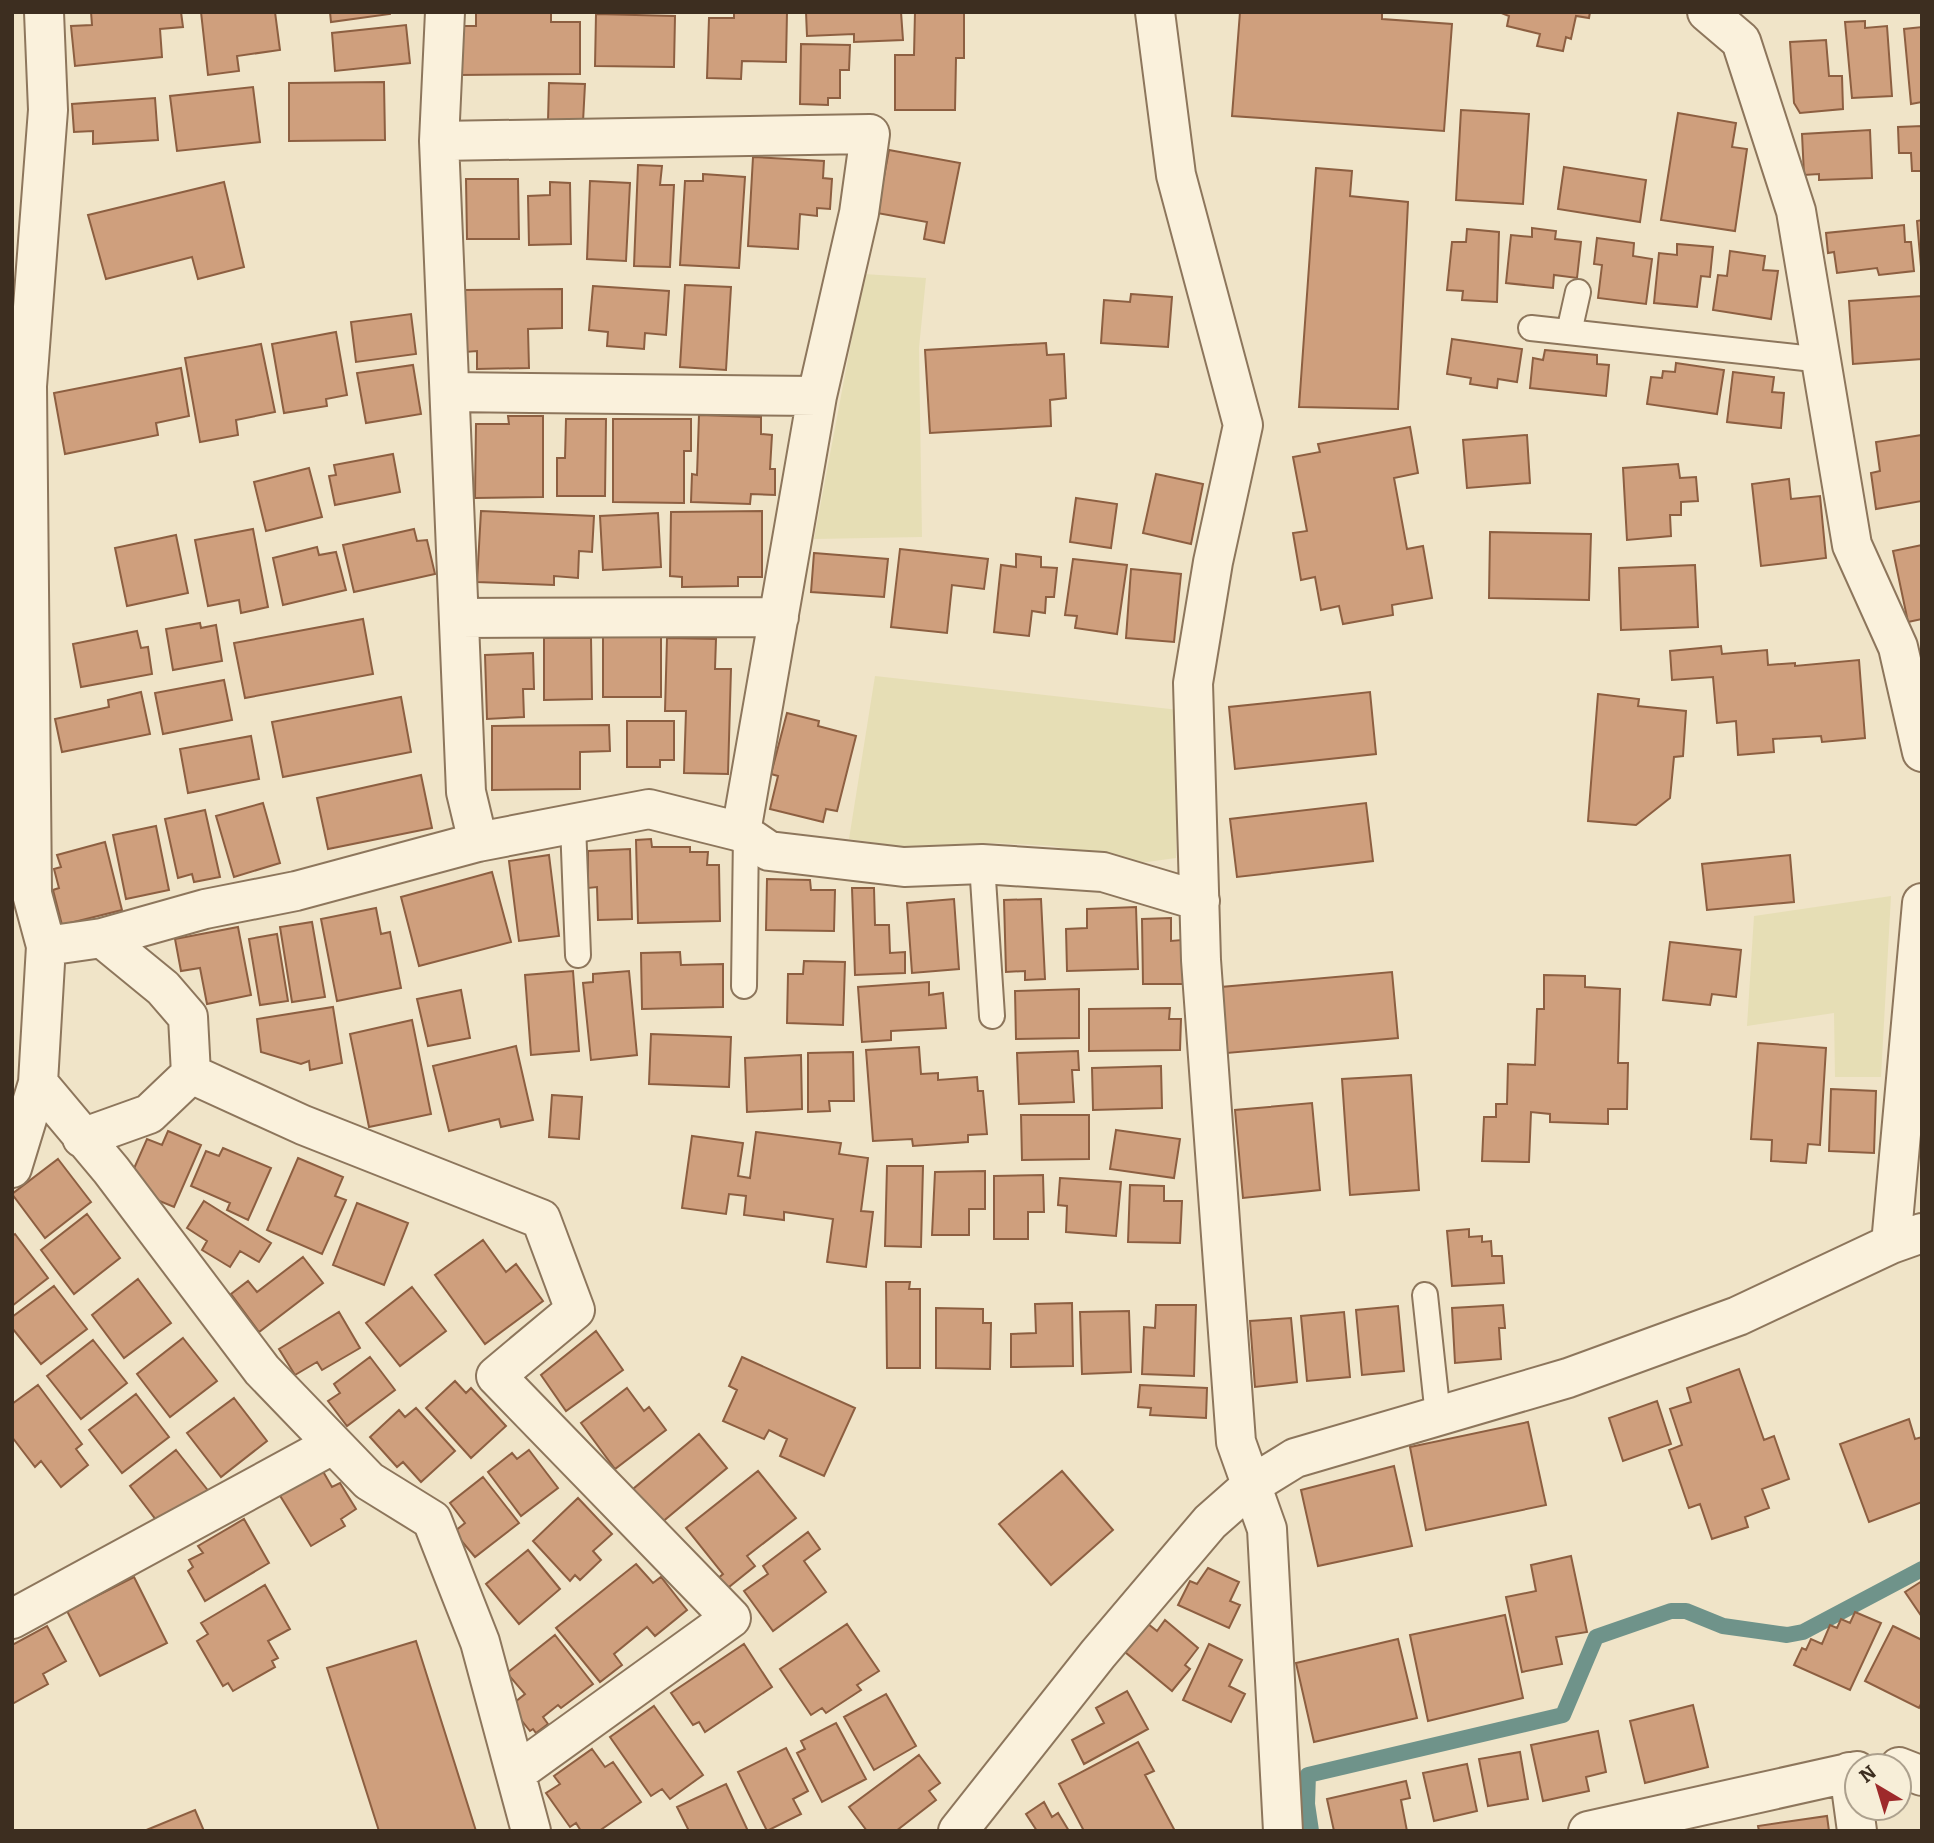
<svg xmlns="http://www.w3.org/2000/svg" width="1934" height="1843" font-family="Bitter,serif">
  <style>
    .farmland { fill: #e6deb5 }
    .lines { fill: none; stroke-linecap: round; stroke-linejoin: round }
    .stream { stroke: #6f938a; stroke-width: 16 }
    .building { fill: #cf9f7d; stroke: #8d5f41; stroke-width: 2 }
    .lane-casing { stroke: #8d765c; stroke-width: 28 }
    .street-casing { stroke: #8d765c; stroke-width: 42 }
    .lane { stroke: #faf1dc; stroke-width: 24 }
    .street { stroke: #faf1dc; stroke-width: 38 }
  </style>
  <rect width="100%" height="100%" fill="#f0e4c8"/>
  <path class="farmland" d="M864,274L926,278L919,348L922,537L814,539Z
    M875,676L1179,710L1176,858L1140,863L1052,846L996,843L905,847L849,839Z
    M1891,896L1881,1077H1835L1834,1013L1747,1026L1754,916Z"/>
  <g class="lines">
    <path class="stream" d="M1311,1831L1307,1804L1308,1775L1563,1715L1596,1637L1671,1611H1686L1723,1626L1787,1635L1803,1632L1922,1569"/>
  </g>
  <path class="building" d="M91,12H181L183,27L160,29L162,57L75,66L71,26L92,25Z
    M201,12H275L280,50L237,56L239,71L208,75Z
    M330,12H390V14L331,22Z
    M476,12H551V22H580V74L459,75V26H476Z
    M734,12H787L786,62L742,61L741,79L707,78L709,18H734Z
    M806,12H901L903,40L854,42V34L807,36Z
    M915,12H964V58H956L955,110H895V55H914Z
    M1240,12H1382V19L1452,24L1444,131L1232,116Z
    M1499,12H1590L1589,18L1576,16L1571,39L1566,37L1563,51L1537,46L1540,34L1507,26L1509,16Z
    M596,14L675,16L674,67L595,66Z
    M1865,21V28L1887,26L1892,96L1852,98L1845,22Z
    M406,25L410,63L335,71L332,33Z
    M1922,27V102L1911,104L1904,29Z
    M1826,40L1829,76H1842L1843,109L1800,113L1794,103L1790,42Z
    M801,44L850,45L849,70H840V98H828V105L800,104Z
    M384,82L385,140L289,141V83Z
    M549,83L585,84L583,122L548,121Z
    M253,87L260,142L177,151L170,96Z
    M155,98L158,140L93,144V131L74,132L72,104Z
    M1461,110L1529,114L1523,204L1456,200Z
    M1678,113L1736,123L1732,147L1747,149L1735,231L1661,220Z
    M1922,126V171H1912L1911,153H1899L1898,127Z
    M1870,130L1872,178L1819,180V174L1804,175L1802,134Z
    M889,150L960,163L944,243L924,239L927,222L877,213Z
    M753,157L824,161L823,178L832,179L830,209L817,208V216L800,214L798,249L748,246Z
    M638,165L662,166L660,185H674L670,267L634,266Z
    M1564,167L1646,180L1640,222L1558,209Z
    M1316,168L1352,171L1350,196L1408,202L1398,409L1299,407Z
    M703,174L745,177L739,268L680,265L685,181H703Z
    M466,179H518L519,239H467Z
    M590,181L630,183L626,261L587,259Z
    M224,182L244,267L198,279L192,257L106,279L88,215Z
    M550,182L570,183L571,244L529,245L528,196L550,195Z
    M1922,220V267H1921L1917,221Z
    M1904,225L1905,242H1911L1914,271L1879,275L1877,268L1837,273L1834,252L1828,253L1826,233Z
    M1532,228L1556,231L1555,239L1581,242L1577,278L1554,275L1553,288L1506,283L1511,235L1532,237Z
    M1467,229L1499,232L1497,302L1462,300L1463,291L1447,290L1452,242H1466Z
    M1597,238L1634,243L1633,256L1652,259L1646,304L1598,298L1602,265L1594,264Z
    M1677,244L1713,247L1710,277L1701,276L1697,307L1654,303L1659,253L1677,255Z
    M1730,251L1765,256L1763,270L1778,271L1771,319L1713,310L1718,275L1727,276Z
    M685,285L731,287L726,370L680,367Z
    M593,286L669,291L666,335L645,333L644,349L607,346L608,332L589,330Z
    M562,289V328L528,329L529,368L477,369V351L465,352L464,290Z
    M1131,294L1172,297L1168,347L1101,343L1104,300L1130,302Z
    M1922,296V359L1853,364L1849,301Z
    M411,314L416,354L356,362L351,322Z
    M336,332L347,395L326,399L327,406L284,413L272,344Z
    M1452,339L1522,349L1517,382L1498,379L1497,388L1470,384L1471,378L1447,374Z
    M1046,343L1047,355L1064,354L1066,398L1050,400L1051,426L930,433L925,350Z
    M261,344L275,412L236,420L238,435L200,442L185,358Z
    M1545,350L1597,355V364L1609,365L1606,396L1530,388L1533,358L1543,360Z
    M1676,363L1724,370L1717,414L1647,404L1651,377L1662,378L1663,371L1675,372Z
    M413,365L421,414L366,423L357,373Z
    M181,368L189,416L156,423L158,435L65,454L54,393Z
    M1733,372L1774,377L1772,392L1784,393L1781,428L1727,422Z
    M699,415L761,417V434L772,435L770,469H775V495L751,494L750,504L691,502L692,474L697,475Z
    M508,416H543V497L475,498L476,424H509Z
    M566,419H606L605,496H557V458H565Z
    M613,419H691V451H684V503L613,502Z
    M1410,427L1418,473L1394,478L1407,549L1423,546L1432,598L1392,605L1393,615L1343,624L1339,606L1321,610L1315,577L1301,580L1293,533L1307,531L1293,457L1320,452L1318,444Z
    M1527,435L1530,483L1467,488L1463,440Z
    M1922,435V501L1876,509L1871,473L1880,471L1876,442Z
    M393,454L400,492L335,505L329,476L336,475L334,465Z
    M1678,464L1680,478L1696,477L1698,501L1681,502V515H1670L1671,536L1627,540L1623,468Z
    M309,468L322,517L266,531L254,482Z
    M1156,474L1203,484L1191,544L1143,533Z
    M1789,479L1791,499L1820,496L1826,558L1761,566L1752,484Z
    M1076,498L1117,504L1111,548L1070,542Z
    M481,511L594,516L592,552L579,551L578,578L554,576V585L477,582Z
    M762,511V577H738V586L682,587V577L670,576L671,512Z
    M658,513L661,567L603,570L600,516Z
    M253,529L268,607L241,613L239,600L208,606L195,540Z
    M414,529L417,541L427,540L435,574L354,592L343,545Z
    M1490,532L1591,534L1589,600L1489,598Z
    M176,535L188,593L127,606L115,548Z
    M1922,545V619L1908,622L1893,551Z
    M317,547L319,555L336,552L346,590L283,605L273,558Z
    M900,549L988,559L984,589L952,585L947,633L891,627Z
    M814,553L888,559L884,597L811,592Z
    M1016,554L1041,557V567L1057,568L1054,597H1046L1045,613L1032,611L1029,636L994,632L1001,565L1016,567Z
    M1073,559L1127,565L1117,634L1075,628L1077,616L1065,615Z
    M1695,565L1698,627L1621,630L1619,568Z
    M1131,569L1181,574L1174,642L1126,638Z
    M363,619L373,674L245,698L234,643Z
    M200,623L201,628L216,625L222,661L173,670L166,629Z
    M137,631L141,648L148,647L152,674L81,687L73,644Z
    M603,637H661V697H603Z
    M544,638H591L592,699L544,700Z
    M667,638L716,639L715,669H731L728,774L684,773L686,711H665Z
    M1721,646L1722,654L1767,650L1768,665L1795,663V666L1859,660L1865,738L1822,742L1821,736L1773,739L1774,752L1738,755L1736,721L1717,723L1713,677L1672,680L1670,651Z
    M533,653L534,689H523L524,717L487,719L485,655Z
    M224,680L232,720L163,734L155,693Z
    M141,692L150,734L62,752L55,719L109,707L108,700Z
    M1370,692L1376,754L1235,769L1229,707Z
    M1598,694L1639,699L1638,706L1686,711L1683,756L1674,757L1670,798L1636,825L1588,821Z
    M401,697L411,752L283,777L272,722Z
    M787,713L819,721L818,726L856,736L837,811L826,809L823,822L770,809L778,776L771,774Z
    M627,721H674V760H660V767H627Z
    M609,725L610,751L580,752V789L492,790V726Z
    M251,736L259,779L188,793L180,749Z
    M421,775L432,828L328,849L317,798Z
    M263,803L280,863L234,877L216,816Z
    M1366,803L1373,861L1237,877L1230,819Z
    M205,810L220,877L194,882L192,874L178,878L165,819Z
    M156,826L169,890L126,899L113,835Z
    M651,839L652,847H690V852H708L707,865H719L720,921L638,923L636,840Z
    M105,842L122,910L62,925L53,890L59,888L54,869L61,867L57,855Z
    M630,849L632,919L598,920L597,887L588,888V851Z
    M549,855L559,936L519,941L509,861Z
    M1790,855L1794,902L1707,910L1702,864Z
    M492,872L511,942L419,966L401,897Z
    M767,879L810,880L811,890H835L834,931L766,930Z
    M852,888H874L875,925H889L890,953L905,952V973L855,975Z
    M954,899L959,969L912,973L907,903Z
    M1041,899L1045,979L1025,980V971L1006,972L1004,900Z
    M1136,907L1138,969L1067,971L1066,929L1087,928V909Z
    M376,908L381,934L390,932L401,988L337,1001L321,919Z
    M1171,918V941L1182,940L1183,984H1143L1142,919Z
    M312,922L325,997L292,1002L280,927Z
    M238,927L251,995L207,1004L200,968L181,971L175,939Z
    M277,934L288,1001L260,1005L249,939Z
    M1670,942L1741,950L1736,997L1712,994L1710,1005L1663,1000Z
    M680,952L681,965L723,964V1007L642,1009L641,953Z
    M804,961L845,962L843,1025L787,1023L788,974H803Z
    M573,971L579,1051L531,1055L525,975Z
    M629,971L637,1055L591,1060L583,983L593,982V974Z
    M1392,972L1398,1038L1227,1053L1221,987Z
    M1544,975L1585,976V987L1620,989L1618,1063H1628L1627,1109H1608V1124L1550,1122V1114L1531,1112L1529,1162L1482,1161L1484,1117H1496V1104H1507L1508,1064L1535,1065L1537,1009H1544Z
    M929,982V995L943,993L946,1028L891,1031V1040L862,1042L858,987Z
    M1079,989V1038L1016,1039L1015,991Z
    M461,990L470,1038L428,1046L417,999Z
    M333,1007L342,1063L310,1070L309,1061L301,1064L261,1052L257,1019Z
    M1170,1008L1169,1019H1181L1180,1050L1089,1051V1009Z
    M412,1020L431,1114L369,1127L350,1034Z
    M651,1034L731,1037L729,1087L649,1084Z
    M1758,1043L1826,1048L1820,1145L1808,1144L1806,1163L1771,1161L1772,1140L1751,1139Z
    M516,1046L533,1120L501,1127L499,1119L449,1131L433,1066Z
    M919,1047L921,1074L938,1073V1080L977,1077L978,1091H983L987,1134L968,1135V1142L913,1146L912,1139L873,1141L866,1050Z
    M1078,1051L1079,1070H1072L1074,1102L1019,1104L1017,1053Z
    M853,1052L854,1101H829L830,1111L808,1112V1053Z
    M801,1055L802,1109L747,1112L745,1058Z
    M1161,1066L1162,1108L1093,1110L1092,1068Z
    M1411,1075L1419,1190L1350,1195L1342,1079Z
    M1831,1089L1876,1091L1874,1153L1829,1151Z
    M552,1095L582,1097L579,1139L549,1137Z
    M1312,1103L1320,1190L1243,1198L1235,1110Z
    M1021,1115H1089V1159L1022,1160Z
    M1116,1130L1180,1139L1174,1178L1110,1169Z
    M168,1131L201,1145L174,1207L145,1195L132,1173L147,1139L162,1145Z
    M756,1132L841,1143L839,1154L868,1158L861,1211L873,1212L866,1267L827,1262L833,1219L784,1212V1220L744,1215L746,1196L729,1194L726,1214L682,1208L692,1136L743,1143L738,1176L750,1178Z
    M223,1148L271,1168L248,1220L227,1210L230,1203L191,1186L206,1151L219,1156Z
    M298,1158L343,1177L335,1196L346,1200L322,1254L267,1230Z
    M58,1159L91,1202L45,1238L12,1194Z
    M887,1166H923L921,1247L885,1246Z
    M985,1171V1209H969V1235H932L935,1172Z
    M1043,1175L1044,1212H1028V1239H994V1176Z
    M1060,1178L1121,1182L1116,1236L1066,1232L1067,1206L1058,1205Z
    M1130,1185L1164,1186V1201H1182L1180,1243L1128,1242Z
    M204,1201L271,1243L259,1262L240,1251L230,1267L202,1250L207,1241L187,1228Z
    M357,1203L408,1223L384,1285L333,1265Z
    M87,1214L120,1258L74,1294L41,1250Z
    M1469,1229V1237L1482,1236V1242L1491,1241L1492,1256H1502L1504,1283L1452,1286L1447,1231Z
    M15,1234L48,1278L12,1306V1236Z
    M483,1240L506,1272L516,1264L543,1301L485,1344L435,1275Z
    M303,1257L323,1283L259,1332L231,1294L248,1281L257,1292Z
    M138,1279L171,1323L124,1358L92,1315Z
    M886,1282H910L909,1289H920V1368H887Z
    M54,1286L87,1329L41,1364L12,1328V1317Z
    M412,1287L446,1331L400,1366L366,1323Z
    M1072,1303L1073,1366L1011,1367V1334L1036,1333L1035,1304Z
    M1156,1305H1196L1194,1376L1142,1374L1144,1327L1155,1328Z
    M1503,1305L1505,1328H1499L1501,1359L1455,1363L1452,1308Z
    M1398,1306L1404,1371L1362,1375L1356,1310Z
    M936,1308L983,1309V1323H991L990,1369L936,1368Z
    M1129,1311L1131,1372L1082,1374L1080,1312Z
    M339,1312L360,1348L322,1370L317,1362L295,1375L279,1349Z
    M1344,1312L1350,1377L1307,1381L1301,1316Z
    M1291,1318L1297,1382L1255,1387L1250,1321Z
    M596,1331L623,1370L566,1411L541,1375Z
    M183,1338L217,1381L170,1417L137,1374Z
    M93,1340L127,1383L81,1419L47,1376Z
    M370,1357L395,1390L347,1426L328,1401L340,1393L334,1384Z
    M742,1357L855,1408L824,1476L780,1456L787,1439L769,1430L764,1439L723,1421L737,1390L729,1386Z
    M1739,1369L1764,1440L1774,1436L1789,1479L1762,1489L1769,1508L1745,1517L1748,1527L1712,1539L1700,1504L1689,1508L1669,1450L1682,1445L1670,1409L1691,1402L1687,1388Z
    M455,1381L466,1393L471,1388L506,1426L471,1458L426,1408Z
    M38,1385L82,1444L76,1449L88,1465L61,1487L41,1461L35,1467L12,1437V1404Z
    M1140,1385L1207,1388L1206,1418L1150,1415L1151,1408L1138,1407Z
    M627,1388L644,1411L649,1407L666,1430L615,1469L581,1423Z
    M136,1394L169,1437L122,1473L89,1430Z
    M234,1398L267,1441L221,1477L187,1433Z
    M1657,1401L1671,1444L1623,1461L1609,1418Z
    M416,1408L455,1451L421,1482L403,1462L397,1467L370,1437L399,1410L405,1417Z
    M1909,1419L1915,1439L1922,1437V1502L1869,1522L1840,1444Z
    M1528,1422L1546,1505L1426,1530L1410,1447Z
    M699,1434L727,1468L661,1523L633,1489Z
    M176,1450L210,1493L163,1529L130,1486Z
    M529,1450L558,1488L521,1516L488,1472L512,1453L517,1459Z
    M1394,1466L1412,1546L1318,1566L1301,1490Z
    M321,1468L332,1487L340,1483L356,1509L341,1519L345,1526L311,1546L279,1494Z
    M758,1471L796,1518L747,1556L755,1566L724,1591L716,1580L723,1574L686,1528Z
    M1062,1471L1113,1530L1051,1585L999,1524Z
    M483,1477L519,1523L475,1557L454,1532L465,1523L450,1503Z
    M578,1498L612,1534L593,1551L601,1560L580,1580L575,1575L570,1581L533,1541Z
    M244,1519L269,1563L205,1601L188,1571L193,1567L189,1560L203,1553L198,1546Z
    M808,1532L820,1549L804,1561L826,1592L773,1631L744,1591L768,1574L763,1566Z
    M528,1550L560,1589L519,1624L486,1584Z
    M1571,1556L1587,1632L1556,1637L1562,1664L1522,1672L1506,1597L1536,1591L1531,1565Z
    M636,1564L653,1583L661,1577L687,1610L655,1636L647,1627L614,1654L622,1665L600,1682L556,1628Z
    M1208,1568L1239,1582L1230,1601L1240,1605L1229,1628L1178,1605L1190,1581L1197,1584Z
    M134,1577L167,1643L100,1676L67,1611Z
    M1922,1581V1617L1905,1592Z
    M265,1585L290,1629L268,1641L278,1658L272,1661L275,1667L233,1691L228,1683L223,1686L197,1641L208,1634L201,1623Z
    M1855,1612L1881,1623L1850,1690L1794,1665L1802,1648L1806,1650L1811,1639L1822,1644L1830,1625L1837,1628L1841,1619L1850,1623Z
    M1505,1615L1523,1698L1428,1721L1410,1635Z
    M1165,1620L1198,1648L1185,1665L1190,1669L1172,1691L1125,1652L1148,1624L1157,1631Z
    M847,1624L879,1671L857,1685L861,1690L826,1713L822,1708L811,1715L780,1669Z
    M47,1626L66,1661L43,1674L48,1684L12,1704V1645Z
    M1893,1626L1922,1640V1702L1919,1708L1865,1681Z
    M555,1635L593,1684L561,1708L558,1705L543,1717L548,1724L536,1733L533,1729L530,1731L510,1706L525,1694L507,1673Z
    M1398,1639L1417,1718L1314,1742L1296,1663Z
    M416,1641L476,1831H379L327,1668Z
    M744,1644L772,1687L705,1732L699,1722L693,1725L671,1693Z
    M1209,1644L1242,1660L1229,1686L1245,1694L1231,1722L1183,1700Z
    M1127,1691L1148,1729L1084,1764L1072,1740L1104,1723L1096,1708Z
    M886,1694L916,1746L874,1770L844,1717Z
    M1693,1705L1708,1767L1645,1783L1630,1721Z
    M654,1706L703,1775L670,1799L662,1789L651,1796L610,1737Z
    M836,1723L866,1779L822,1802L797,1753L805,1749L801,1741Z
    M1598,1731L1606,1772L1586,1777L1589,1791L1543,1801L1531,1745Z
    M1138,1742L1154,1771L1145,1775L1175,1831H1084L1059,1784Z
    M786,1748L808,1791L793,1799L801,1814L767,1831L738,1772Z
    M592,1749L605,1767L613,1762L641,1802L599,1831H581L576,1823L570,1827L546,1793L560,1784L554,1776Z
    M1520,1752L1528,1799L1488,1806L1479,1759Z
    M919,1755L940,1783L929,1791L936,1800L896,1831H867L849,1807Z
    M1467,1764L1477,1811L1434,1821L1423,1773Z
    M1406,1781L1410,1798L1401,1800L1407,1831H1334L1327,1799Z
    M726,1784L748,1831H689L677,1807Z
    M1044,1802L1052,1817L1058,1813L1069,1831H1037L1026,1814Z
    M195,1810L204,1831H144Z
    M1827,1816L1829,1831H1759L1758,1826Z"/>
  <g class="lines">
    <g class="lane-casing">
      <path id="lane" d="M1531,328L1823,360
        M1569,332L1578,292
        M573,824L578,955
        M982,864L992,1016
        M744,986L746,834
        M1425,1295L1438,1416"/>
    </g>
    <g class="street-casing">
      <path id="street" d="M44,12L48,110L27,386L32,894L46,946L38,1083L111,1170L262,1370L369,1481L432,1520L480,1642L531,1831
        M445,12L439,141L466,792L478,842
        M1155,12L1176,175L1243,425L1213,562L1193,683L1201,960L1236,1442L1267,1529L1283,1831
        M1707,12L1741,41L1796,211L1852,545L1898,647L1922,752
        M439,141L870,134L859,213L817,396L741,832
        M450,392L817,396
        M459,618L779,617
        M46,946L102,938L205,909L296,891L478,842L649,809L741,832L769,851L904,867L982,864L1103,872L1200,901
        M191,1074L303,1125L541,1219L575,1310L496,1376L731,1618L516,1773
        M82,1138L149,1114L191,1074L188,1017L163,988L102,938
        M12,1168L38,1083
        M1891,1244L1922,903
        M12,1619L332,1445
        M1899,1767L1922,1776
        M1849,1772L1857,1831
        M958,1831L1098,1654L1210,1522L1253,1484L1295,1458L1568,1378L1738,1316L1891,1244L1922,1233
        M1588,1831L1857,1771"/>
    </g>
    <use href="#lane" class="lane"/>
    <use href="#street" class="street"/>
  </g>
  <rect width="1934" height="1843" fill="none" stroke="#3d2e20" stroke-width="28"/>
  <g transform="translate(1878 1787) rotate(322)"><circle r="33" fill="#f7eed8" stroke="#ada18e" stroke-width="2"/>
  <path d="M0-5L12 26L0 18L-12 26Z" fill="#9e2a2b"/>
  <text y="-10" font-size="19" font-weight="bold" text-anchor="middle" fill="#3d2e20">N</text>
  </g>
</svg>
